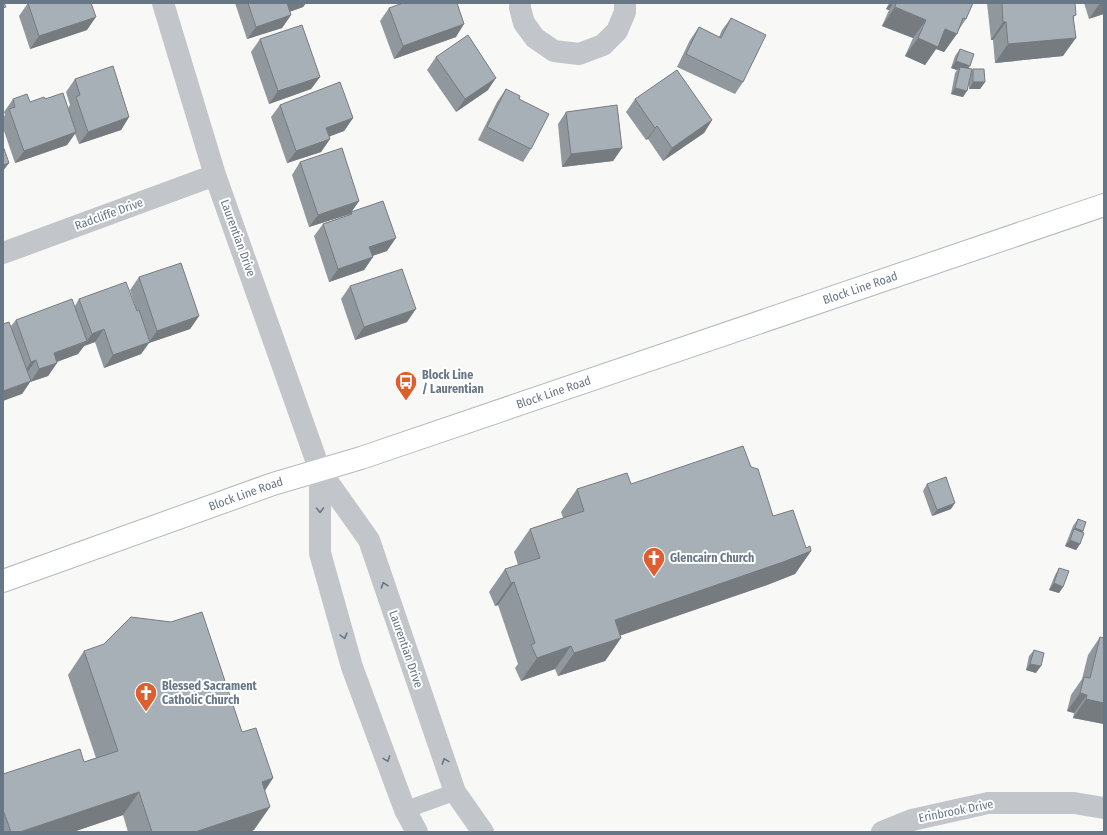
<svg xmlns="http://www.w3.org/2000/svg" width="1107" height="835" font-family="'Fira Sans Condensed',sans-serif">
  <style>
    .lines { fill: none; stroke-linecap: round; stroke-linejoin: round }
    .secondary-casing { stroke: #b4b9be; stroke-width: 24 }
    .lane { stroke: #c2c5c9; stroke-width: 17 }
    .street { stroke: #c2c5c9; stroke-width: 22 }
    .secondary { stroke: #fff; stroke-width: 22 }
    .wall { fill: #90979d }
    .shaded-wall { fill: #767b80 }
    .building { fill: #a8b0b7; stroke: #767b80 }
    .oneway { stroke: #687786 }
    .labels { text-anchor: middle; dominant-baseline: central; stroke-width: 4; stroke-linejoin: round; paint-order: stroke }
    .street-label { font-size: 12px; fill: #687786; stroke: #fff }
    .poi-label { font-size: 12px; font-weight: bold; fill: #687786; stroke: #fff; text-anchor: start }
  </style>
  <rect width="100%" height="100%" fill="#f8f8f6"/>
  <g class="lines">
    <g class="secondary-casing">
      <g id="secondary">
        <path id="s1" d="M3,581L273,484L361,458L1104,205"/>
      </g>
    </g>
    <path class="lane" d="M405,810L455,792"/>
    <path class="street" d="M163,3L215,175L320,471L369,540L455,792L483,832
      M520,3V8L524,23L535,38L554,51L579,54L603,45L617,31L625,12V3
      M3,253L215,175
      M320,471V553L352,667L405,810L417,832
      M882,832L912,820L988,803H1074L1104,808"/>
    <use href="#secondary" class="secondary"/>
  </g>
  <path class="wall" d="M28,3L87,30L30,49L19,16Z
    M235,3H306L303,7L289,12L291,15L282,28L247,39Z
    M889,3H973L966,19L944,52L936,49L925,65L905,56L913,38L882,26L889,10L886,9Z
    M987,3H1075L1074,19L1063,56L995,63L993,40H991Z
    M1084,3H1104L1089,19Z
    M389,8L456,37L394,59L380,21Z
    M731,18L743,82L735,94L677,67L690,40L699,27L719,37L722,30Z
    M260,39L320,77L311,89L269,104L251,52Z
    M960,49L971,73L973,69L985,82L980,89H969V83L963,97L951,94L955,73L957,70L951,68L955,56Z
    M436,57L488,90L456,112L427,70Z
    M75,79L129,117L121,130L79,144L75,134L67,145L15,163L3,128V118L5,115L4,112L13,99L30,102L45,99L68,108L70,105L66,92Z
    M506,89L519,99L531,149L523,162L478,140L497,102Z
    M635,99L712,120L704,133L663,161L648,139L646,140L626,112Z
    M280,105L353,118L344,131L329,136L330,139L321,152L287,163L271,117Z
    M566,112L622,148L613,161L562,167L558,124Z
    M300,162L359,201L352,211L387,251L372,256L373,257L364,270L329,282L314,236L323,224L349,215L350,214L309,227L292,175Z
    M139,277L199,316L190,329L149,343L141,354L104,368L95,342L84,346L78,354L57,362V363L48,376L30,382L22,394L11,326L16,320L75,306L79,299L137,311L130,290Z
    M350,286L407,322L355,340L341,299Z
    M751,467L773,516L806,548L811,551L795,574L767,585L620,635L621,638L605,661L558,676L555,669L521,681L515,668L518,664L498,605L495,606L489,592L505,569L518,565L514,552L530,529L563,518L561,512L577,489L631,484Z
    M927,484L951,509L932,516L923,491Z
    M1078,519L1083,531L1082,532L1080,544L1076,550L1065,546L1073,526Z
    M1059,568L1063,587L1059,593L1049,590L1055,575Z
    M1100,637L1104,724L1073,718L1074,713L1067,711L1071,695L1082,679L1088,655Z
    M1034,650L1036,673L1026,670L1029,656Z
    M84,651L242,732L273,778L265,791L254,830L249,832H128L123,815L73,832H3V774L84,762L96,758L68,675Z"/>
  <path class="shaded-wall" d="M287,3H306L303,7L278,16Z
    M891,3H893L889,10L886,9Z
    M1100,3H1104V14L1089,19Z
    M895,7L926,20L913,38L882,26Z
    M291,15L282,28L247,39L256,27Z
    M96,17L87,30L30,49L39,36Z
    M1003,22H1006L993,40H991Z
    M464,24L456,37L394,59L403,46Z
    M945,29L957,34L944,52L936,49L925,65L905,56L918,38Z
    M1076,38L1063,56L995,63L1008,44Z
    M956,61L970,66L965,72L960,67L957,70L951,68Z
    M320,77L311,89L269,104L278,91Z
    M496,78L488,90L456,112L465,99Z
    M973,82H985L980,89H969Z
    M955,88L967,91L963,97L951,94Z
    M129,117L121,130L79,144L88,132Z
    M353,118L344,131L318,141L326,128Z
    M712,120L704,133L663,161L672,148Z
    M657,126L648,139L646,140L655,128Z
    M76,132L67,145L15,163L24,151Z
    M330,139L321,152L287,163L296,151Z
    M622,148L613,161L562,167L571,154Z
    M9,163L3,171V165Z
    M359,201L350,214L309,227L318,215Z
    M396,238L387,251L360,260L369,247Z
    M373,257L364,270L329,282L338,269Z
    M416,309L407,322L355,340L364,327Z
    M199,316L190,329L149,343L141,354L104,368L113,355L149,342L157,331Z
    M104,329L95,342L84,346L78,354L45,366L54,353L86,342L92,334Z
    M36,360L27,373L22,375L31,362Z
    M57,363L48,376L30,382L22,394L3,401V391L31,381L39,369Z
    M955,503L951,509L932,516L937,510Z
    M1075,528L1083,531L1078,537L1074,529L1070,534Z
    M1070,540L1080,544L1076,550L1065,546Z
    M811,551L795,574L767,585L599,643L615,620Z
    M514,582L498,605L495,606L511,583Z
    M1054,583L1063,587L1059,593L1049,590Z
    M621,638L605,661L558,676L574,653Z
    M571,646L555,669L521,681L537,658Z
    M1030,664L1041,666L1036,673L1026,670Z
    M1080,693L1087,695L1074,713L1067,711Z
    M1086,699L1104,703V724L1073,718Z
    M273,778L257,801L262,782Z
    M139,792L123,815L73,832H20Z
    M270,807L254,830L249,832H195Z"/>
  <path class="building" d="M3,3H4L6,7L3,8Z
    M28,3H91L96,17L39,36Z
    M248,3H287L291,15L256,27Z
    M403,3H457L464,24L403,46L389,8Z
    M896,3H973L966,19L963,18L957,34L945,29L938,47L918,38L926,20L895,7Z
    M1002,3H1075L1076,15L1073,16L1076,38L1008,44L1006,22H1003Z
    M731,18L766,35L743,82L686,54L699,27L721,38Z
    M302,25L320,77L278,91L260,39Z
    M468,35L496,78L465,99L436,57Z
    M960,49L974,54L970,66L956,61Z
    M113,66L129,117L88,132L76,97L80,95L75,79Z
    M960,67L972,69L967,91L955,88Z
    M973,69H984L985,82H973Z
    M677,70L712,120L672,148L657,126L655,128L635,99Z
    M340,82L353,118L326,128L330,139L296,151L280,105Z
    M506,89L520,96L519,99L549,114L531,149L487,127Z
    M63,93L76,132L24,151L9,109L15,107L13,99L27,94L30,102L44,97L45,99Z
    M617,105L622,148L571,154L566,112Z
    M3,146L9,163L3,165Z
    M342,148L359,201L318,215L300,162Z
    M383,201L396,238L369,247L373,257L338,269L323,224L352,214L351,212Z
    M181,263L199,316L157,331L139,277Z
    M402,269L416,309L364,327L350,286Z
    M126,282L137,311L139,310L150,342L113,355L104,329L92,334L79,299Z
    M72,299L87,341L54,353L57,363L39,369L36,360L31,362L16,320Z
    M9,322L31,381L3,391V324Z
    M743,446L751,467L758,469L773,516L793,510L806,548L810,546L811,551L783,562L615,620L621,638L574,653L571,646L537,658L531,645L535,643L514,582L511,583L505,569L540,558L530,529L584,511L577,489L627,473L631,484Z
    M946,477L955,503L937,510L927,484Z
    M1078,519L1086,522L1083,531L1075,528Z
    M1074,529L1084,533L1080,544L1070,540Z
    M1059,568L1069,571L1063,587L1054,583Z
    M202,612L242,732L256,728L273,778L262,782L270,807L195,832H152L139,792L20,832H11L3,810V774L80,749L84,762L118,751L84,651L104,644L131,617L171,622Z
    M1100,637L1104,638V703L1086,699L1087,695L1080,693L1084,677L1090,678Z
    M1034,650L1044,653L1041,666L1030,664Z"/>
  <defs><path id="oneway-chevron" d="M-2-3.5L2.5 0L-2 3.5" fill="none" stroke-width="1.6" stroke-linecap="round" stroke-linejoin="round"/></defs>
  <g class="oneway">
    <use href="#oneway-chevron" transform="translate(320 510) rotate(89)"/>
    <use href="#oneway-chevron" transform="translate(384 585) rotate(-109)"/>
    <use href="#oneway-chevron" transform="translate(344 636) rotate(74)"/>
    <use href="#oneway-chevron" transform="translate(387 759) rotate(70)"/>
    <use href="#oneway-chevron" transform="translate(445 761) rotate(-110)"/>
  </g>
  <defs>
    <g id="bus-pin" transform="scale(1.15)"><path d="M0 17L-7.5 6A9.5 9.5 0 1 1 7.5 6Z" fill="#df5e2f" stroke="#fff"/><path d="M-5-6H5V4H4V6H2V4H-2V6H-4V4H-5ZM-3.5-4V0h7V-4ZM-3.5 1.2v1.5H-2V1.2ZM2 1.2v1.5H3.5V1.2Z" fill="#fff"/></g>
    <g id="church-pin" transform="scale(1.15)"><path d="M0 17L-7.5 6A9.5 9.5 0 1 1 7.5 6Z" fill="#df5e2f" stroke="#fff"/><path d="M-1.2-6h2.4v3.5h3.3v2.4h-3.3V6h-2.4V-.1h-3.3v-2.4h3.3Z" fill="#fff"/></g>
  </defs>
  <g fill-rule="evenodd">
    <use href="#bus-pin" x="406" y="382"/>
    <use href="#church-pin" x="654" y="558"/>
    <use href="#church-pin" x="146" y="693"/>
  </g>
  <g class="labels">
    <g class="street-label">
      <text transform="translate(109 214) rotate(-20)">Radcliffe Drive</text>
      <text transform="translate(238 238) rotate(70)">Laurentian Drive</text>
      <text stroke="none"><textPath href="#s1" startOffset="906">Block Line Road</textPath></text>
      <text stroke="none"><textPath href="#s1" startOffset="582">Block Line Road</textPath></text>
      <text stroke="none"><textPath href="#s1" startOffset="258">Block Line Road</textPath></text>
      <text transform="translate(406 649) rotate(71)">Laurentian Drive</text>
      <text transform="translate(956 811) rotate(-11)">Erinbrook Drive</text>
    </g>
    <g class="poi-label">
      <text x="422" y="375">Block Line<tspan x="422" dy="14">/ Laurentian</tspan></text>
      <text x="670" y="558">Glencairn Church</text>
      <text x="162" y="686">Blessed Sacrament<tspan x="162" dy="14">Catholic Church</tspan></text>
    </g>
  </g>
  <rect width="1107" height="835" fill="none" stroke="#687786" stroke-width="8"/>
</svg>
